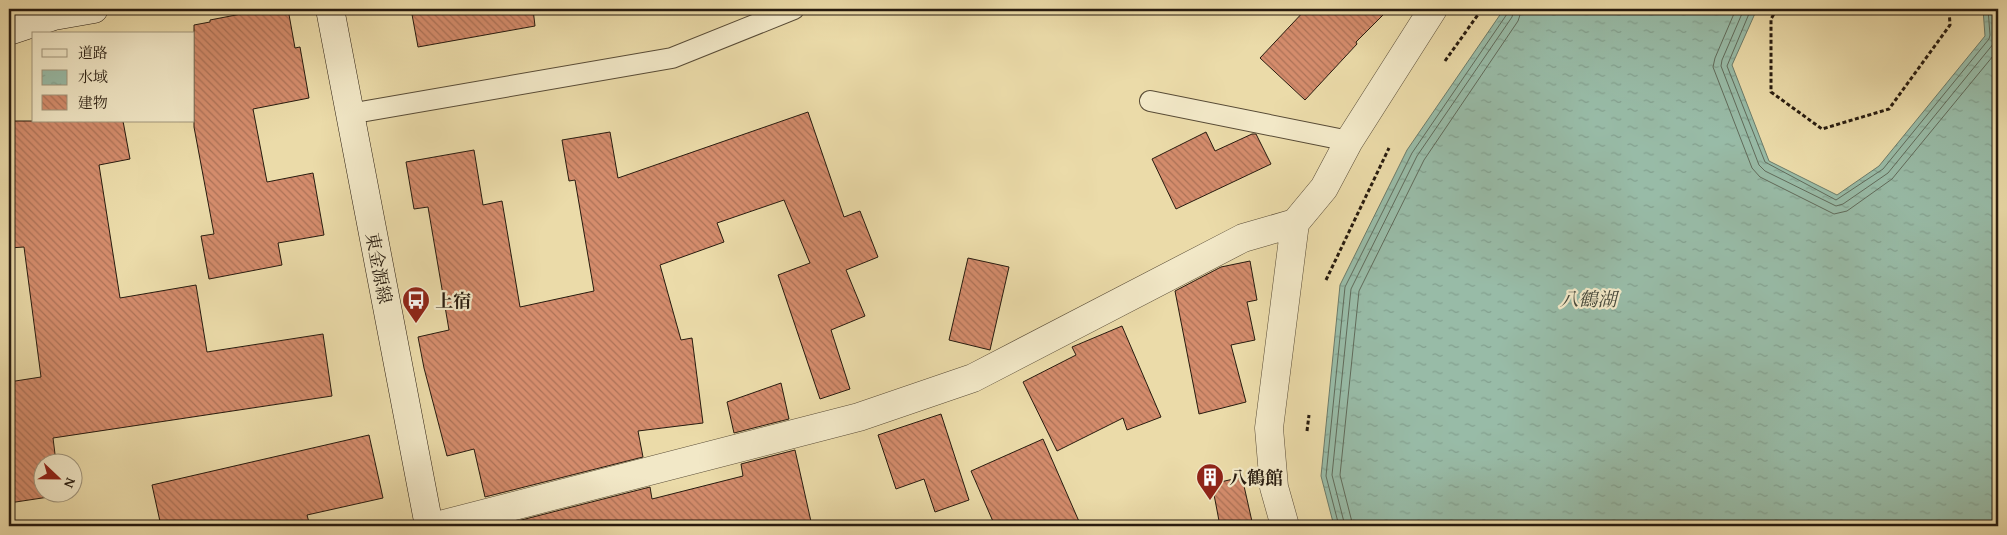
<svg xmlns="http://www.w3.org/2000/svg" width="2007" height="535" font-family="'Gentium Book Plus','Noto Serif JP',serif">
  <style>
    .water { fill: url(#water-ripples); stroke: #6b7b6a }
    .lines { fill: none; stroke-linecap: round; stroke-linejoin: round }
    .shore { stroke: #606b5b; stroke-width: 1 }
    .building { fill: url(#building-back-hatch); stroke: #271b0f }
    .lane-casing { stroke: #584b36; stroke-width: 22 }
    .street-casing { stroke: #584b36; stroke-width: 29 }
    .secondary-casing { stroke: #271b0f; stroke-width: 29 }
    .path { stroke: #271b0f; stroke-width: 3; stroke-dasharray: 4 2.5; stroke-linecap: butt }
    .lane { stroke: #f2e8c7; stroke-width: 20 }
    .street { stroke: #f2e8c7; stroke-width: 28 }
    .secondary { stroke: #f2e8c7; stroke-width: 28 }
    .labels { text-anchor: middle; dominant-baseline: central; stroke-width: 4.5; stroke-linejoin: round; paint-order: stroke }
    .street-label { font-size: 18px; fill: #271b0f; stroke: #f2e8c7 }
    .poi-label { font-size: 18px; font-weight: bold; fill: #271b0f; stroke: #f2e8c7; text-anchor: start }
    .water-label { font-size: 19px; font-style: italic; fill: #494b3d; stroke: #f2e8c7 }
  </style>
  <defs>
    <pattern id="water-ripples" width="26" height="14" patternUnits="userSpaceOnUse" patternTransform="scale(1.25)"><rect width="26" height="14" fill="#98bba7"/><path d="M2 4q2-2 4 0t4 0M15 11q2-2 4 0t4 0" fill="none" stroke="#83a08f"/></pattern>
    <pattern id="building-back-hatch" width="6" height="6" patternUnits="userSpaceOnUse" patternTransform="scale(1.25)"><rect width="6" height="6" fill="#d48c6c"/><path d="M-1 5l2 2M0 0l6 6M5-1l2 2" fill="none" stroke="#ac7257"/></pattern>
  </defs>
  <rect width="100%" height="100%" fill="#ebdba9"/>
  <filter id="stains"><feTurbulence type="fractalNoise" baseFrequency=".004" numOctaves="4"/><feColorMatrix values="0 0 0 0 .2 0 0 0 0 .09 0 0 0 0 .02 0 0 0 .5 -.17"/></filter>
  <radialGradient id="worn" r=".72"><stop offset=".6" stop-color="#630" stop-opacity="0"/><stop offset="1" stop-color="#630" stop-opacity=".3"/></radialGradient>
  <path class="water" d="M1504,9H1757L1732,65L1769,161L1837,195L1879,166L1985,36L1983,9H1998V526H1334L1321,476L1340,285L1407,150Z"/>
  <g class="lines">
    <path class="shore" d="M1736,9L1715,58L1713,67L1752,168L1760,177L1834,214L1847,211L1892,179L1998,50
      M1744,9L1722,60L1721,66L1759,165L1765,171L1836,206L1843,204L1888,173L1994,43L1997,36L1994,9
      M1751,9L1727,66L1765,162L1836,200L1883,169L1989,39L1990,35L1988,9
      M1339,526L1326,476L1345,287L1412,153L1507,14L1508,9
      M1345,526L1332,475L1351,289L1417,156L1512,17L1514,9
      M1353,526L1340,475L1359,291L1424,160L1518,21L1522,9"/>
  </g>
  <path class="building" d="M267,9H288L295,48L300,47L309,98L253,109L267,182L313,173L324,235L278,243L282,265L209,279L201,236L214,234L194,127V25L210,22V20Z
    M411,9H533L535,26L418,47Z
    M1306,9H1389L1356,42L1357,44L1305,100L1260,58Z
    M808,112L844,217L860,211L878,257L846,270L865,316L831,330L850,389L820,399L778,275L810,263L784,200L717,223L724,242L660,265L681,340L692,338L703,423L638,431L643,457L485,497L474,449L447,456L424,368L418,337L449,330L428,207L414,209L406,162L474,150L483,205L502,201L520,307L594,291L575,180L569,181L562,140L610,132L618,178Z
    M9,121H123L130,159L99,165L120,298L196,285L207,352L323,334L332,396L53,438L56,462H42V492H61L62,495L9,503V382L41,377L24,247L9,248Z
    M1206,132L1215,151L1252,134H1256L1271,164L1176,209L1152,159Z
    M968,258L1009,267L990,350L949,340Z
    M1250,261L1257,300L1247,302L1255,340L1231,345L1246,402L1199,414L1175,291L1221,267Z
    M1122,326L1161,417L1127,430L1123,418L1057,451L1023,382L1076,355L1072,347Z
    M781,383L789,419L734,433L727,402Z
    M941,414L969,500L935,512L924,479L896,489L878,435Z
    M369,435L383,498L307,515L310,526H161L152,485Z
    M1043,439L1081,526H995L971,471Z
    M795,450L812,526H498L650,487L652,499L743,476L741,464Z
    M1242,477L1253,526H1220L1212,484Z"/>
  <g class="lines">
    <g class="lane-casing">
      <path id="lane" d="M1150,101L1349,141
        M349,114L672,58L794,9"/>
    </g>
    <g class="street-casing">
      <path id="street" d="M436,526L859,417L973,378L1243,238L1295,223
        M1285,526L1274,487L1269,428L1295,223L1324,188L1349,141L1433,9"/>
    </g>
    <g class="secondary-casing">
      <path id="secondary" d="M330,9L429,526
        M9,31L54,16L94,9"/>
    </g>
    <path class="path" d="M1777,9L1771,19V92L1822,129L1889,109L1950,25L1949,9
      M1445,61L1482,9
      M1326,280L1389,148
      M1307,431L1309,415"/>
    <use href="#lane" class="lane"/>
    <use href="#street" class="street"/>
    <use href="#secondary" class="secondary"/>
  </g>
  <defs>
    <g id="bus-pin" transform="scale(1.4375)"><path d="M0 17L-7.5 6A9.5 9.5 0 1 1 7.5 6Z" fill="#8f2418" stroke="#f2e8c7"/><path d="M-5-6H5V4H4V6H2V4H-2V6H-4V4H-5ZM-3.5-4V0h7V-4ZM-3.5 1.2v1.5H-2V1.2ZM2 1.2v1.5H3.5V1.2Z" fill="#fff"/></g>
    <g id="building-pin" transform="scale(1.4375)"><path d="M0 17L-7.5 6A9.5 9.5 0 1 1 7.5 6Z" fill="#8f2418" stroke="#f2e8c7"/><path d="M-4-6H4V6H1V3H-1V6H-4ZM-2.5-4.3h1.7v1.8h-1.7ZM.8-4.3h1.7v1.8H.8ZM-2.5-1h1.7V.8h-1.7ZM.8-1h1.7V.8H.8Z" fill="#fff"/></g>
  </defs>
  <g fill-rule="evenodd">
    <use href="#bus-pin" x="416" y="300"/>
    <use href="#building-pin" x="1210" y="477"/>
  </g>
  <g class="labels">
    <g class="street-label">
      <text transform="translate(379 268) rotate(79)">東金源線</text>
    </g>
    <g class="poi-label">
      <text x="435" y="300">上宿</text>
      <text x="1229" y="477">八鶴館</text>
    </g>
    <g class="water-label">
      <text x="1588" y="299">八鶴湖</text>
    </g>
  </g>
  <rect width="2007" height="535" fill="none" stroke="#ebdba9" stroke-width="30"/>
  <rect x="10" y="10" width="1987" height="515" fill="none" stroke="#271b0f" stroke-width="2.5"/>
  <rect x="15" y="15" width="1977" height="505" fill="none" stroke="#271b0f"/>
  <rect x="32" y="32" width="162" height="90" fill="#f2e8c7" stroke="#a1967d"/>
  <rect x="42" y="49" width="25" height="8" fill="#f2e8c7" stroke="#a1967d"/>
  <text x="78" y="58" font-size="15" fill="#271b0f">道路</text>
  <rect x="42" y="70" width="25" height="15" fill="url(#water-ripples)" stroke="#a1967d"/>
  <text x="78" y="82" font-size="15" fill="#271b0f">水域</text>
  <rect x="42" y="95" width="25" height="15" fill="url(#building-back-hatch)" stroke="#a1967d"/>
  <text x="78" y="108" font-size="15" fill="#271b0f">建物</text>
  <g transform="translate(58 478) rotate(112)"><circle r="24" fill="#f2e8c7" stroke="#a1967d"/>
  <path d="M0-4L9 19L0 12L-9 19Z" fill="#8f2418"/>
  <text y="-8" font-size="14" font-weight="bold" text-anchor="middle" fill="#271b0f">N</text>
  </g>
  <rect width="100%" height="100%" filter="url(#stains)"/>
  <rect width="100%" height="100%" fill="url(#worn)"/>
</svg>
